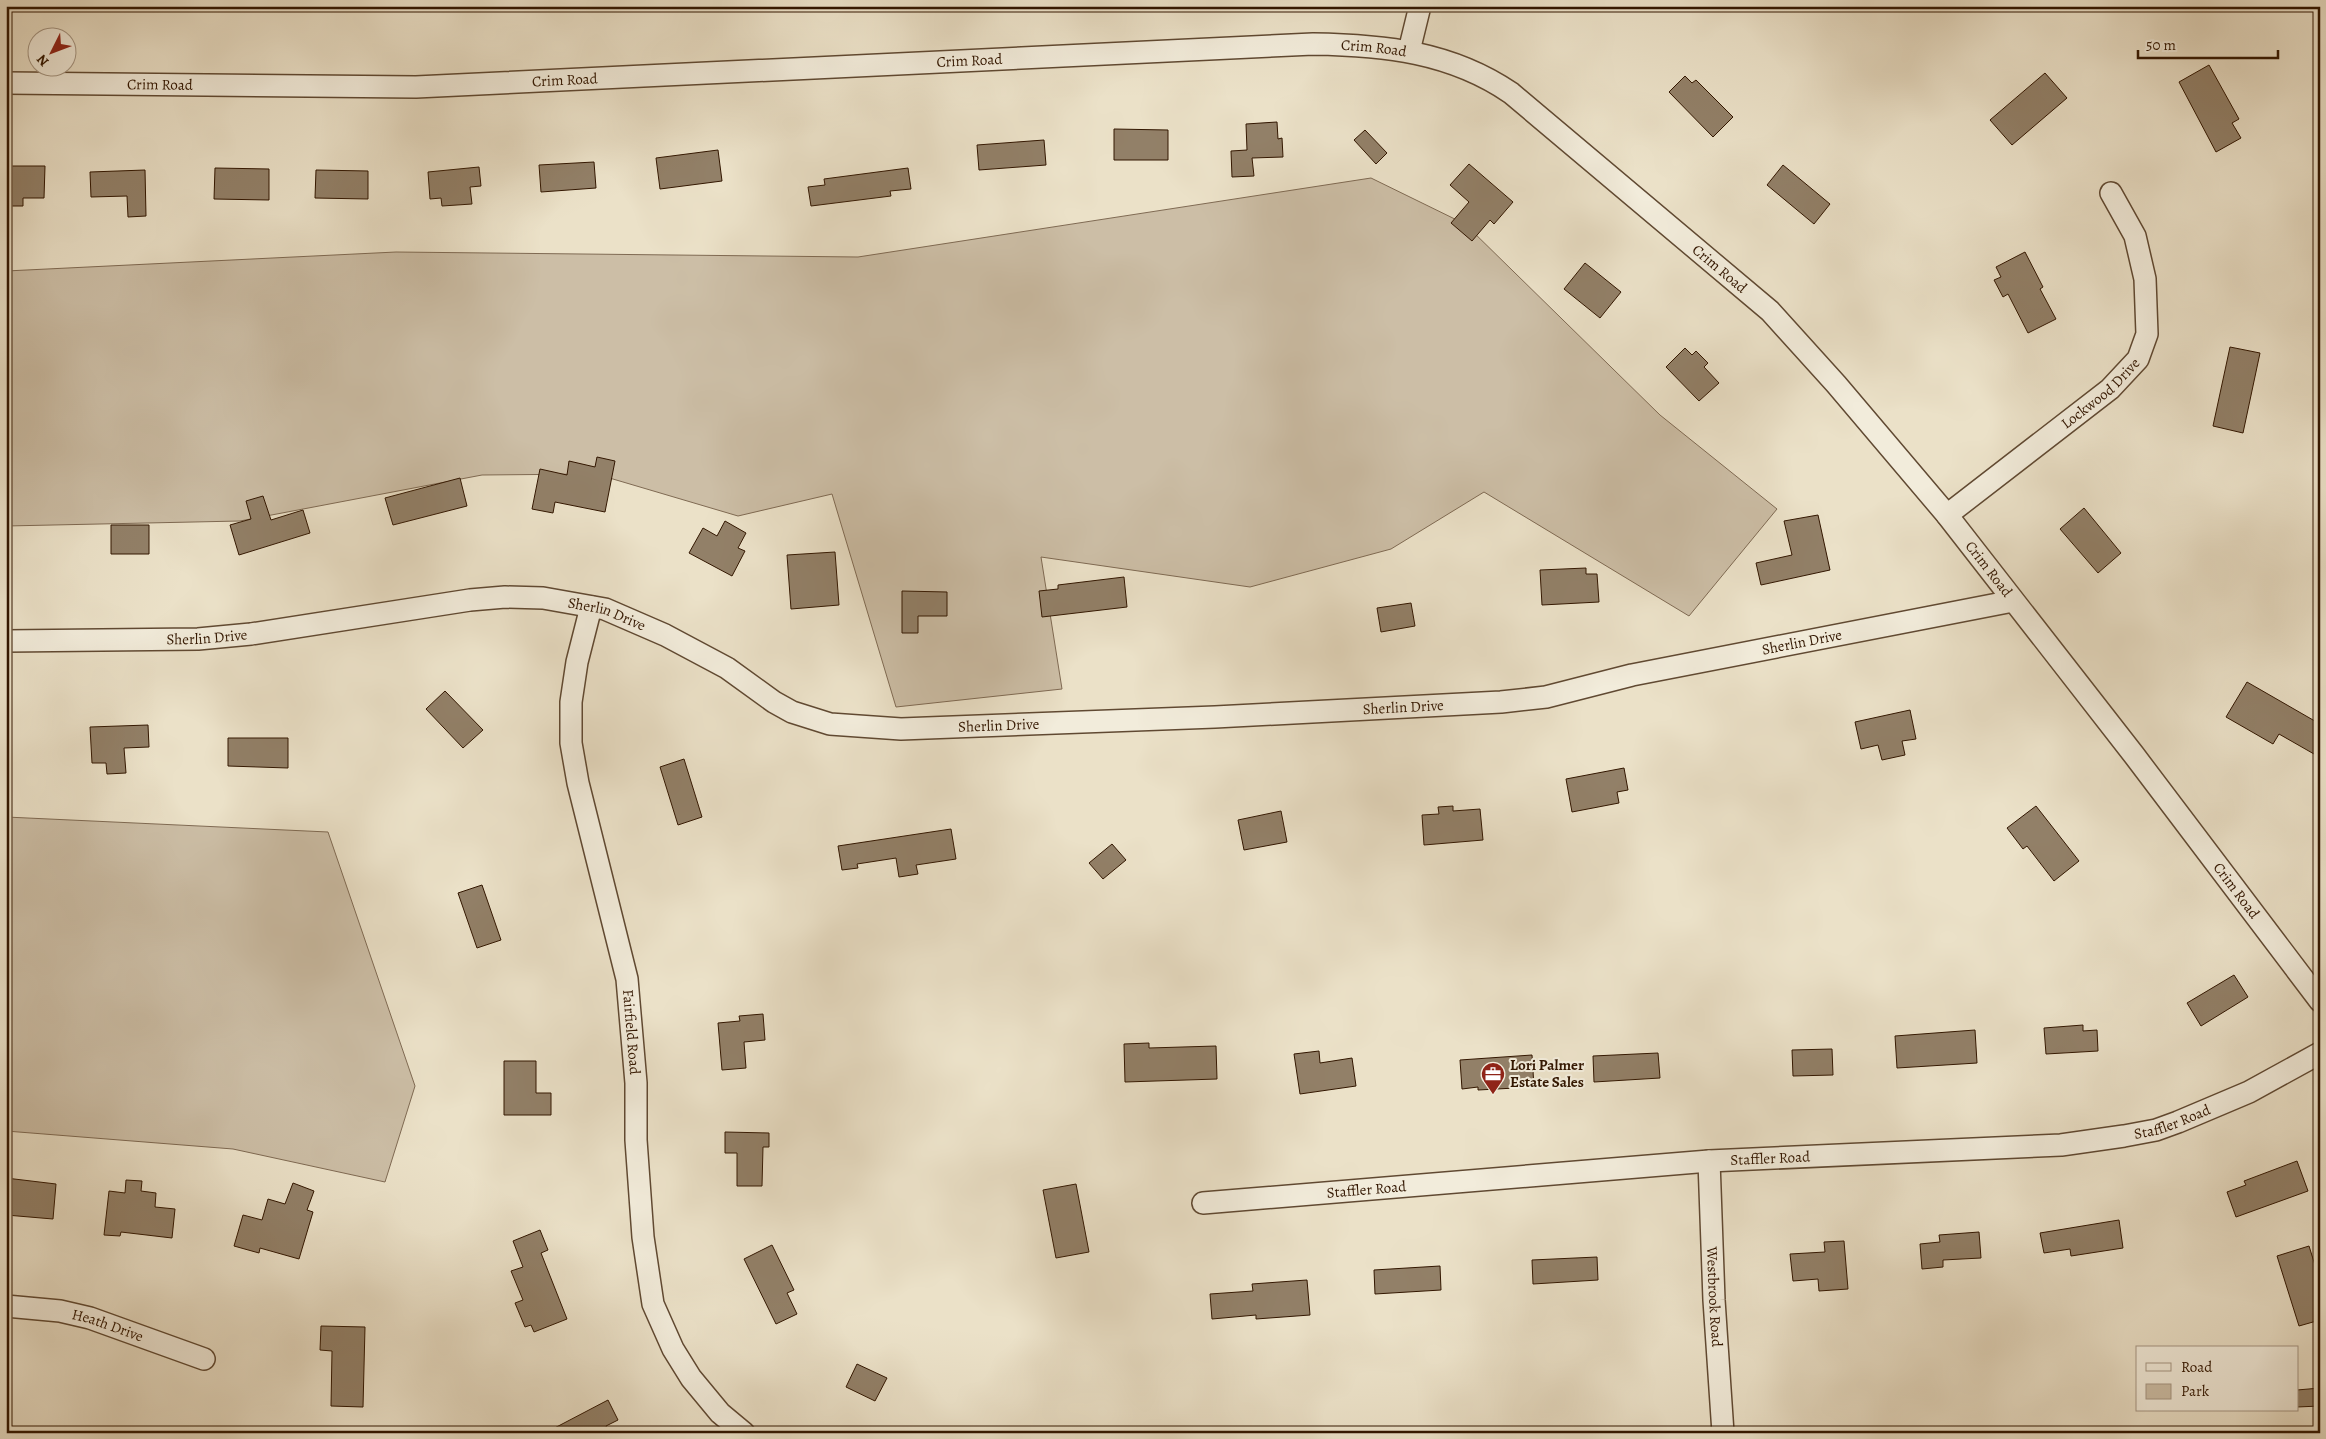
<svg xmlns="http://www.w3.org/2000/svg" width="2326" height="1439" font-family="Alegreya,serif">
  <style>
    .green { fill: #ccbea6; stroke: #7f6a53 }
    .building { fill: #928068; stroke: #321600 }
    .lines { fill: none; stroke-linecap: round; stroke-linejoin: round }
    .minor-casing { stroke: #604932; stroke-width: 24 }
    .minor { stroke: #f2ecdb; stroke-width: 21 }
    .labels { text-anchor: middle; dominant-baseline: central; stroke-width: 4; stroke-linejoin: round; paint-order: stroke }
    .street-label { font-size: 15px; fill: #321600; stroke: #f2ecdb }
    .poi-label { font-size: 15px; font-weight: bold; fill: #321600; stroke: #f2ecdb; text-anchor: start }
  </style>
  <rect width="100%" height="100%" fill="#ebe1c8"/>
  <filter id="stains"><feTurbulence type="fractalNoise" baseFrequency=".004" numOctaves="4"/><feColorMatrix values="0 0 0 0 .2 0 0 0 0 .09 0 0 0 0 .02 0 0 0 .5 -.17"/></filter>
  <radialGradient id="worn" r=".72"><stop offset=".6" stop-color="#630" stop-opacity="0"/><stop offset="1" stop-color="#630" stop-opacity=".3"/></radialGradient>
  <path class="green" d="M1371,178L1465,224L1660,415L1777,509L1689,616L1484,492L1391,549L1250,587L1041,557L1062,689L896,707L832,494L738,516L596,474L482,475L240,521L6,526V271L396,252L858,257Z
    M6,817L328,832L415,1086L385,1182L233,1149L6,1131Z"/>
  <path class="building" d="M2209,65L2239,119L2232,123L2241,138L2216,152L2179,82Z
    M2045,73L2067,98L2012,145L1990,120Z
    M1685,76L1692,83L1696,80L1733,117L1713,137L1669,92Z
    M1277,122L1278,139L1282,138L1283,157L1252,158L1254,176L1232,177L1231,151L1247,150L1246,124Z
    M1114,129L1168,130V160H1114Z
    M1365,130L1387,153L1376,164L1354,140Z
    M1044,140L1046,165L979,170L977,145Z
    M718,150L722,181L660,189L656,158Z
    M594,162L596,188L541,192L539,165Z
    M1469,164L1513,202L1494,224L1490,220L1472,241L1451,223L1469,202L1450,185Z
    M1783,165L1830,204L1814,224L1767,185Z
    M6,166H45L44,198H23V206H6Z
    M479,167L481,186L470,187L472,204L442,206L441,198L430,199L428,172Z
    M215,168L269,169V200L214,199Z
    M908,168L911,189L890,191L891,196L811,206L808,187L825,185L824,179Z
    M145,170L146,216L128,217L127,196L91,197L90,172Z
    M316,170L368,171V199L315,198Z
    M2025,252L2043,287L2040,289L2056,319L2028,333L2008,294L2003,297L1994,280L2001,277L1996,267Z
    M1585,263L1621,292L1600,318L1564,289Z
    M2230,347L2260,353L2243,433L2213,426Z
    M1685,348L1692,355L1696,351L1708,363L1704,367L1719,383L1699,401L1666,367Z
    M597,457L615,461L605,512L555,502L553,513L532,509L540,469L567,475L569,461L595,467Z
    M460,478L467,506L393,525L385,498Z
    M263,496L271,520L303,510L310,533L239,555L230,525L251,519L246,501Z
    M2084,508L2121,553L2098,573L2060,529Z
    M1818,515L1830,570L1761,585L1756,563L1792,555L1784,521Z
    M725,521L746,533L738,548L745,551L732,576L689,553L703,528L717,536Z
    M111,525H149V554H111Z
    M835,552L839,605L791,609L787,555Z
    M1586,568V574H1597L1599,602L1542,605L1540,570Z
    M1124,577L1127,607L1042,617L1039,591L1058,589V585Z
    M902,591L947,592V616H918V633H902Z
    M1411,603L1415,626L1381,632L1377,608Z
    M2247,682L2320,724V743L2314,754L2279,734L2273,744L2226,717Z
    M445,691L483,730L463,748L426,709Z
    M1910,710L1916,739L1902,741L1905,755L1882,760L1878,745L1861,749L1855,722Z
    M148,725L149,747L124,748L126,773L107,774L106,763H92L90,727Z
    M228,738H288V768L228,766Z
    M684,759L702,817L678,825L660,767Z
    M1624,768L1628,790L1617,792L1619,803L1572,812L1566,779Z
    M1453,806V811L1480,809L1483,840L1424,845L1422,815L1439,814L1438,807Z
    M2036,806L2079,861L2054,881L2027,846L2023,849L2007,828Z
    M1281,811L1287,842L1244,850L1238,820Z
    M951,829L956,859L916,865L918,874L899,877L896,858L857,864L858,868L842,870L838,846Z
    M1112,844L1126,860L1103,879L1089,863Z
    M482,885L501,940L477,948L458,893Z
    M2234,975L2248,997L2201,1026L2187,1003Z
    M763,1014L765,1040L744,1042L746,1068L722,1070L718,1023L740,1021L739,1016Z
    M2083,1025V1031L2097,1030L2098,1051L2046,1054L2044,1028Z
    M1975,1030L1977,1063L1897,1068L1895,1036Z
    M1149,1043V1048L1216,1046L1217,1079L1125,1082L1124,1044Z
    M1832,1049L1833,1075L1793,1076L1792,1050Z
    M1319,1051L1320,1063L1352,1058L1356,1086L1300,1094L1294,1054Z
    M1658,1053L1660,1078L1594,1082L1593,1056Z
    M1532,1055L1534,1087L1478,1090V1087L1462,1089L1460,1060Z
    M504,1061H536V1093H551V1115H504Z
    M725,1132L769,1133V1147H763L762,1186H737V1153H725Z
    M2297,1161L2308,1191L2236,1217L2227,1192L2246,1185L2244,1181Z
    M6,1178L56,1184L53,1219L6,1215Z
    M126,1180L142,1181L141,1191L156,1193L155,1207L175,1209L172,1238L121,1232L120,1236L104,1235L109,1191L125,1193Z
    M293,1183L314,1191L307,1210L313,1212L299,1259L260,1248L259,1253L234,1246L243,1215L262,1220L268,1199L285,1204Z
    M1076,1184L1089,1252L1056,1258L1043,1190Z
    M2119,1220L2123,1248L2071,1256L2070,1249L2044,1253L2040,1233Z
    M540,1230L548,1250L541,1253L567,1319L534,1332L531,1325L525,1327L515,1303L523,1300L511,1271L523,1267L513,1241Z
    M1979,1232L1981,1258L1943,1260V1267L1922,1269L1920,1244L1940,1242L1939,1235Z
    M1844,1241L1848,1289L1819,1291L1818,1279L1793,1281L1790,1254L1825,1252L1824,1242Z
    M772,1245L794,1290L787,1293L797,1314L776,1324L744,1259Z
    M2309,1246L2320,1281V1320L2299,1326L2277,1256Z
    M1597,1257L1598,1280L1533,1284L1532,1260Z
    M1440,1266L1441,1290L1375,1294L1374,1270Z
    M1307,1280L1310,1315L1256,1319V1315L1212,1319L1210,1294L1253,1291L1252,1284Z
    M321,1326L365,1327L363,1407L331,1406L332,1351L320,1350Z
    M857,1364L887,1378L875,1401L846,1387Z
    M2320,1388V1406L2297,1407V1390Z
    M608,1400L618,1420L606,1426L609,1433H545Z"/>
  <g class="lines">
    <g class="minor-casing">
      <g id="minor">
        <path d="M1409,51L1420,6"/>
        <path id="s1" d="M6,83L416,87L1313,44C1384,45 1451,52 1511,93L1770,311L1836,384L1947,515L2134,755L2320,1001"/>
        <path id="s2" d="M1947,515L2110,389L2138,359L2147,334L2145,279L2135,236L2111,193"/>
        <path id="s3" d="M591,607L577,662L571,702V743L578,783L627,979L636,1083V1140L643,1237L653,1304L673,1349L691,1378L720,1413L744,1433"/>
        <path id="s4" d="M6,641L198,639L251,634L470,600L505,597L543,598L605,609L665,635L727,668L774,702L792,712L830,724L901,729L1215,717L1501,702L1546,697L1632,675L2013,601"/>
        <path id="s5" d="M1709,1161L1714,1300L1723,1433"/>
        <path id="s6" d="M1203,1203L1709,1161L2061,1145L2124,1136L2156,1130L2178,1122L2249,1092L2320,1053"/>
        <path id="s7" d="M6,1306L60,1311L90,1318L204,1359"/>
      </g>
    </g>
    <use href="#minor" class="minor"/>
  </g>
  <defs>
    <g id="office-pin" transform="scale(1.25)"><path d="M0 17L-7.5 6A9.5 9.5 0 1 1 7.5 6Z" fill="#8f2418" stroke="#f2ecdb"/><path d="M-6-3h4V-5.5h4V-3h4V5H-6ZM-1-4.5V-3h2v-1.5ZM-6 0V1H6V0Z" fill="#fff"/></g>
  </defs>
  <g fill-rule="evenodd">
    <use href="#office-pin" x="1493" y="1074"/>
  </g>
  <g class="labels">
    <g class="street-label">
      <text stroke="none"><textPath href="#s1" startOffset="1369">Crim Road</textPath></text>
      <text stroke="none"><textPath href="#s1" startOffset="964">Crim Road</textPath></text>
      <text stroke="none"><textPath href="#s1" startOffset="559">Crim Road</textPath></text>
      <text stroke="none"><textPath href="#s1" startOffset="154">Crim Road</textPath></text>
      <text stroke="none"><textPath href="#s1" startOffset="1788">Crim Road</textPath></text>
      <text stroke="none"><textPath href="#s2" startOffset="196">Lockwood Drive</textPath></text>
      <text stroke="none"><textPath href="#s1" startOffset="2192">Crim Road</textPath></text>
      <text stroke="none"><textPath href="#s4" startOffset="606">Sherlin Drive</textPath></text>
      <text stroke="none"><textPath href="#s4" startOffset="201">Sherlin Drive</textPath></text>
      <text stroke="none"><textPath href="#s4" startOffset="1836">Sherlin Drive</textPath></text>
      <text stroke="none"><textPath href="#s4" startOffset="1431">Sherlin Drive</textPath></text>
      <text stroke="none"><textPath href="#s4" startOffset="1026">Sherlin Drive</textPath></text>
      <text stroke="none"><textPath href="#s1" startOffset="2598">Crim Road</textPath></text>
      <text stroke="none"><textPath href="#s3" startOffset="434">Fairfield Road</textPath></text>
      <text stroke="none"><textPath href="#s6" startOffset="974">Staffler Road</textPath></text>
      <text stroke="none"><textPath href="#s6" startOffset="569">Staffler Road</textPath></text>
      <text stroke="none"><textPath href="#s6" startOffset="164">Staffler Road</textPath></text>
      <text stroke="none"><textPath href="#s5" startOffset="136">Westbrook Road</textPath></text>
      <text stroke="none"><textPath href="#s7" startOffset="104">Heath Drive</textPath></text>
    </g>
    <g class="poi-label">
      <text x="1510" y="1065">Lori Palmer<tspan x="1510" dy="17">Estate Sales</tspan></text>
    </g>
  </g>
  <rect width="2326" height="1439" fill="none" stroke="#ebe1c8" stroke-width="25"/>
  <rect x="8" y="8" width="2311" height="1424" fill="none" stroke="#321600" stroke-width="2.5"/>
  <rect x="12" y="12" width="2301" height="1414" fill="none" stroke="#321600"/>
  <rect x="2136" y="1346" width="162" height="65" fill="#f2ecdb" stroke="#a59683"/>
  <rect x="2146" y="1363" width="25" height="8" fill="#f2ecdb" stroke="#a59683"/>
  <text x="2181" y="1372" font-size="15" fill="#321600">Road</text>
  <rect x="2146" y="1384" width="25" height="15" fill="#ccbea6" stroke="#a59683"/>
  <text x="2181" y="1396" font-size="15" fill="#321600">Park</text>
  <g transform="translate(52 52) rotate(228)"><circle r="24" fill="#f2ecdb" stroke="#a59683"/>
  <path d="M0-4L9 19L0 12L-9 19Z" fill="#8f2418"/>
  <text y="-8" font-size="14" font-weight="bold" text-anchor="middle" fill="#321600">N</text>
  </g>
  <path d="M2138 50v8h140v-8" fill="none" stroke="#321600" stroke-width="2.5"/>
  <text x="2146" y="50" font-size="15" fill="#321600" stroke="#f2ecdb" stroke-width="4" paint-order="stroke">50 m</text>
  <rect width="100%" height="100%" filter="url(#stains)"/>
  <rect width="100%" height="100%" fill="url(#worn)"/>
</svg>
